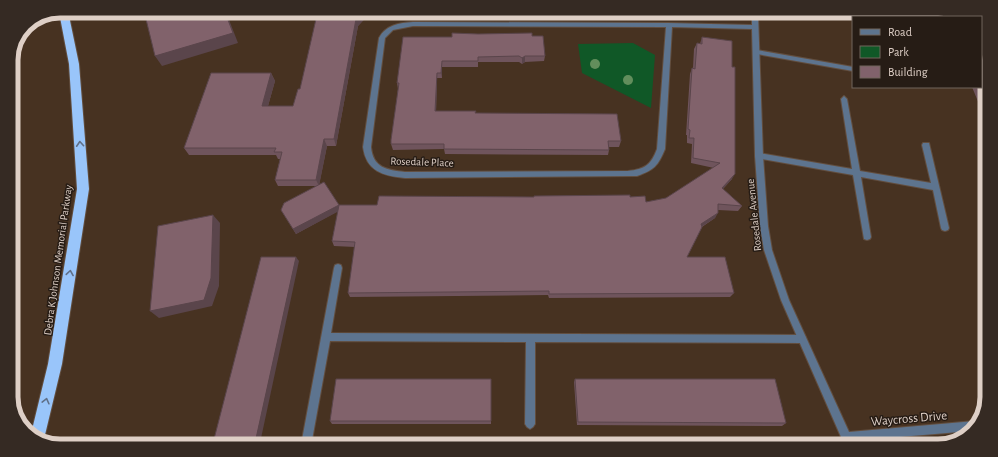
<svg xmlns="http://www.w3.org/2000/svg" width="998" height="457" font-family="'Alegreya Sans',sans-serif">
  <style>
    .green { fill: #105827 }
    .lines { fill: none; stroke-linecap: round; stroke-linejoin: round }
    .lane-casing { stroke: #624e3f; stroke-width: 2 }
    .street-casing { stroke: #624e3f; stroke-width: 2 }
    .highway-casing { stroke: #624e3f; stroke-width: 2 }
    .lane { fill: #5d748f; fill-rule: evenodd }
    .street { fill: #5d748f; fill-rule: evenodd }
    .highway { fill: #99c5fa; fill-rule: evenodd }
    .tree { fill: #628e5c }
    .wall { fill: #6f545c }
    .shaded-wall { fill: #5a454b }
    .building { fill: #81626b; stroke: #5a454b }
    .oneway { stroke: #607088 }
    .labels { text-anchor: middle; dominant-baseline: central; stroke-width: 3; stroke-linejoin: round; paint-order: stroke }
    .street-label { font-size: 11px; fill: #decfc6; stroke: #261c15 }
    .near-street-label { font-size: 13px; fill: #decfc6; stroke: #261c15 }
    .rim { fill: none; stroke: #decfc6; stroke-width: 5 }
  </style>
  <rect width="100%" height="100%" fill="#473221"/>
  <path class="green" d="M633,43L655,55L651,108L582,73L578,44Z"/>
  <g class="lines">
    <g class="lane-casing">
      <path id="lane" d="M916,15H922L923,17H917Z
        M755,50H757L853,67V71L757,54L754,52Z
        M844,96L847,99L860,171L931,183L922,145L923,143H929L949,228L948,230L945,231L942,230L941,228L933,190L861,177L871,237L870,239L867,240L864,239L853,175L756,158L755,156L756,154L759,153L852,169L841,99Z
        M338,264L341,265L342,268L331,333L802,335L805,336L806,339L805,342L802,343L535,342V424L533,427L530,429L527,427L525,424L526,342L330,341L312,440L311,443H303L302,440L334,268L335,265Z"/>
    </g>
    <g class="street-casing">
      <path id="street" d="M752,14H758L763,156L768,226L772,250L789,300L849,432L975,421L978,422L970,431L853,441L855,446H845L781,300L764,250L760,226L755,156L752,29L672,27L665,149C658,166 654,170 637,176L405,178C383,176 366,171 363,147L379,38C386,25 399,23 413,22L669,23L752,25ZM413,26L666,27L657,149C651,165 645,169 628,171L405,172C387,170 373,168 371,147L385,38L393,30Z"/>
    </g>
    <g class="highway-casing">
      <path id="highway" d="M60,11H68L79,64L89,189L62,364L44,439L43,442H41L31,434L48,364L77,189L69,64L59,12Z
        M11,76L15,77L16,80V148L15,151L11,152Z"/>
    </g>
    <use href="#lane" class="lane"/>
    <use href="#street" class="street"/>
    <use href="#highway" class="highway"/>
  </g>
  <g class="tree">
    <circle cx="595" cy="64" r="5"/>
    <circle cx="628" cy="80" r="5"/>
  </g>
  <path class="wall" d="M318,12H371L358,26L336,146H327L319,185L339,205H377L534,197H630L646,202L666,198L714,168L691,163L692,144L687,143V135H686L690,74L692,68H693L694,49L697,43L700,44L702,37L732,179L723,189L742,206L738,211L718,210L715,218L702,227L687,257L734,293L730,297L549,298L548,295L350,297L348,293L355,247L334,246L332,241L338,211L296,234L281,210L316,186H278L275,180L280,159H278L276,155H189L184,148L271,73L275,81L268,106H293L300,89L320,16Z
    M941,15H957L960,17H942Z
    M532,36L545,56L544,61L525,62L522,64L519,62H478V67H442V78H437L436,111L476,113L621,141L619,147H609V150L608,155L445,154L444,149L393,150L391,144L398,89L397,83L452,37Z
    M981,40L987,57L986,121L972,87H981Z
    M491,379V424H332L330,421Z
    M575,379L786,423L782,426L577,425L574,382Z"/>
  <path class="shaded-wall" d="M225,12H226L238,43L162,66L155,56Z
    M362,12H371L358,26L336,146L334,139L356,19Z
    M525,56V62L522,64V58Z
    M442,61V78L441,73Z
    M271,73L275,81L266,113L262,106Z
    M437,73V78L436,116L435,111Z
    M324,139L327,146L319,186L316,180Z
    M735,174L732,179L719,193L722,188Z
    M339,205L341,210L296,234L293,229Z
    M718,213L715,218L698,229L701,224Z
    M213,215L220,223L219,286L212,306L159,318L150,311Z
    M296,257L299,261L260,443H255Z"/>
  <path class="building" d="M144,11L225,12L233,33L155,56Z
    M320,12H362L356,19L334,139H324L316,180H275L282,152H274L276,148H184L211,73H271L262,106H293L298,89H300L316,19L323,13Z
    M954,15H957L960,17H955Z
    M452,33L478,34L532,33V36H543L545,56H525L522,58L519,56L478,57V61H442L441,73H437L435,111H476L475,113L617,114L621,141H608L609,150L444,149V144H391V140L399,83H397L403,37H452Z
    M702,37L732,41V67H735V174L722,188L742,206L718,204V213L701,224L702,227L687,257H725L734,293L549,294V291L348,293L355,242L332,241L339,205L293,229L281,210L284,203L324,182L339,205H377L379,196L534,197V196L630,195V197L645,196L646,202L666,198L720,163L693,158L694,138H689L690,130L688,129L692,68L695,69L697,43L702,44Z
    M981,40L987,57V88L981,76Z
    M213,215L211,278L204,300L150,311L158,226Z
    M261,257H296L255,443H213Z
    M336,379H491V421H330Z
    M575,379H775L786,423L578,422Z"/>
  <defs><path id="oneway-chevron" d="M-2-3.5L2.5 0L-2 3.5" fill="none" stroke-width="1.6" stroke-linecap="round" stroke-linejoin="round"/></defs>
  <g class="oneway">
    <use href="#oneway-chevron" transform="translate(80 144) rotate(-94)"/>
    <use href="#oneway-chevron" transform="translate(70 273) rotate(-81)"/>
    <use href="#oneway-chevron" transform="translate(46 401) rotate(-76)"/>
  </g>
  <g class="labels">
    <g class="street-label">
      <text transform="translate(422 162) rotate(2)">Rosedale Place</text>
      <text transform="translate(754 215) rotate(-96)">Rosedale Avenue</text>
      <text transform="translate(58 260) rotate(-82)">Debra K Johnson Memorial Parkway</text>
    </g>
    <g class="near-street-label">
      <text transform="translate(909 419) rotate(-5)">Waycross Drive</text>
    </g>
  </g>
  <path d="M0 0H998V457H0ZM60 18H938A42 42 0 0 1 980 60V397A42 42 0 0 1 938 439H60A42 42 0 0 1 18 397V60A42 42 0 0 1 60 18Z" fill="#352a23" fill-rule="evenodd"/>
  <path class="rim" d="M60 18H938A42 42 0 0 1 980 60V397A42 42 0 0 1 938 439H60A42 42 0 0 1 18 397V60A42 42 0 0 1 60 18Z"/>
  <rect x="852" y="16" width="130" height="72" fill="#261c15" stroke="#70645c"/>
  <rect x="860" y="29" width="20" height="6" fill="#5d748f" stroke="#70645c"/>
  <text x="888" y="36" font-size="12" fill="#decfc6">Road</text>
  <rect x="860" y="46" width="20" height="12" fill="#105827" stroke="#70645c"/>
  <text x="888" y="56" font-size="12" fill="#decfc6">Park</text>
  <rect x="860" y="66" width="20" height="12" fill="#81626b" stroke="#70645c"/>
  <text x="888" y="76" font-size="12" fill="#decfc6">Building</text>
</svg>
